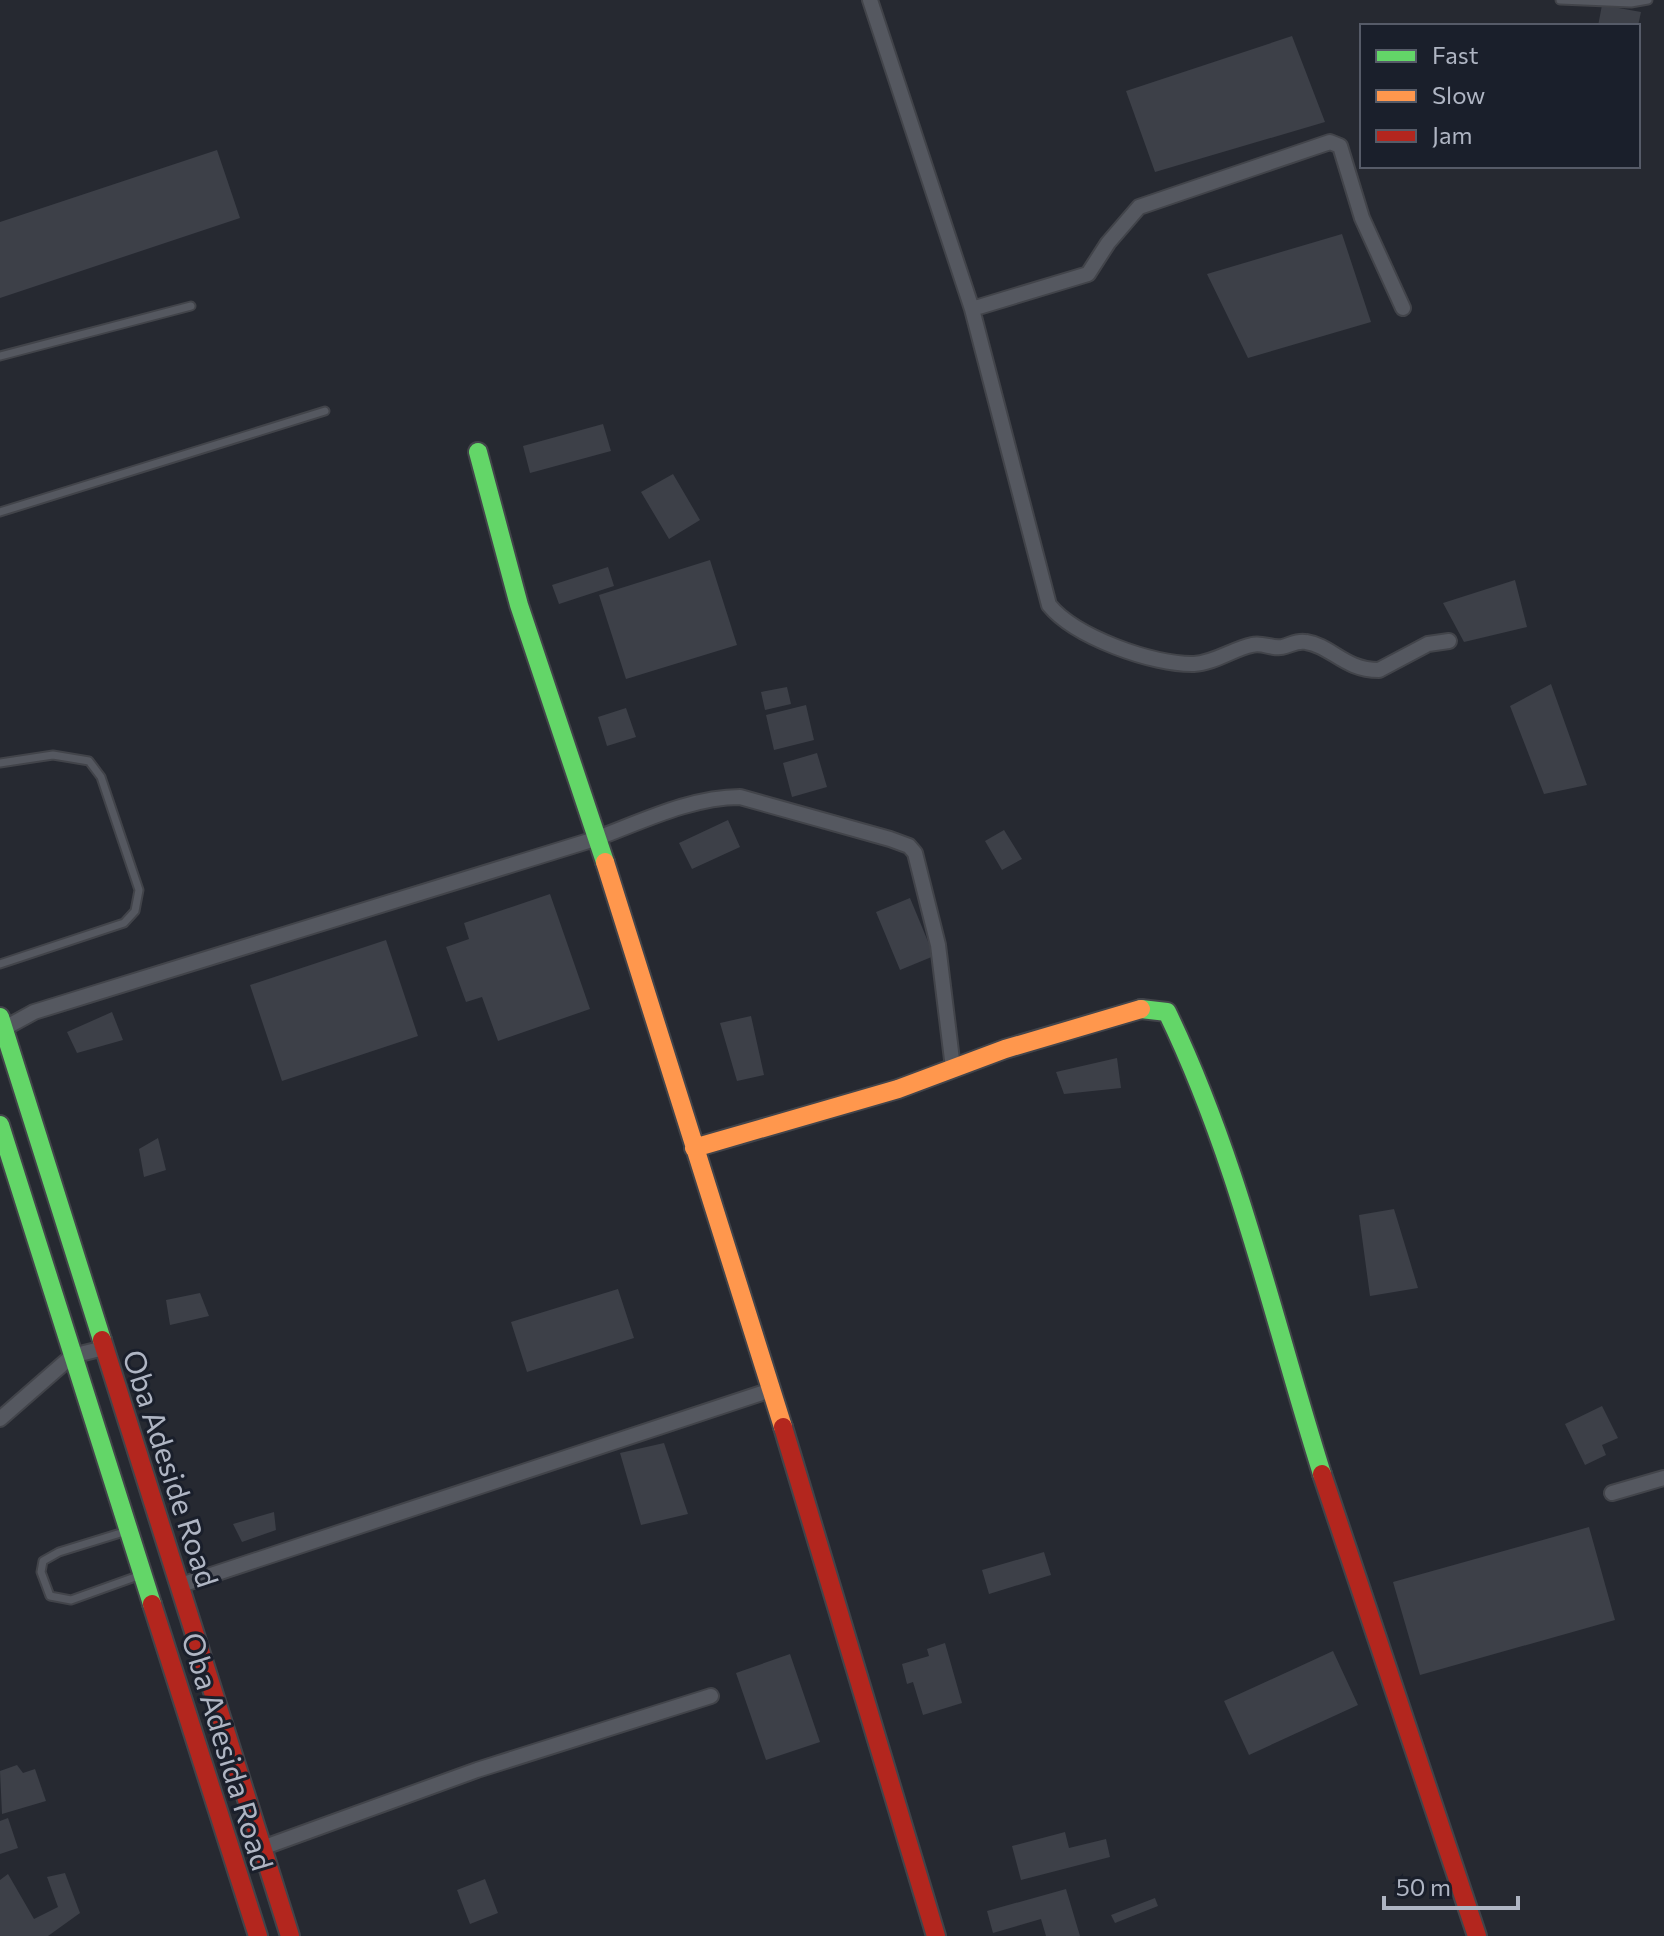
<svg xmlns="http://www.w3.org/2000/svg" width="1664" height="1936" font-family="Commissioner,sans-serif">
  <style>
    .building { fill: #3d4048 }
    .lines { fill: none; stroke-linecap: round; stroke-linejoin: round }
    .lane-casing { stroke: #42444a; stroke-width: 11 }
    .street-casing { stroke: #42444a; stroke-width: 18 }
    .fast-casing { stroke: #42444a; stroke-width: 22 }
    .slow-casing { stroke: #42444a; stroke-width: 22 }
    .jam-casing { stroke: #42444a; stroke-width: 22 }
    .lane { stroke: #555860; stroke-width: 7 }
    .street { stroke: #555860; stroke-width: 14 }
    .fast { stroke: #63d668; stroke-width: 18 }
    .slow { stroke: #ff974d; stroke-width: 18 }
    .jam { stroke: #b3261e; stroke-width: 18 }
    .labels { text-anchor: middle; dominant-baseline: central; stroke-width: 6; stroke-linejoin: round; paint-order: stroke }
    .street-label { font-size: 30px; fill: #afb5c3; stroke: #1a1f2b }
  </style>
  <rect width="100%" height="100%" fill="#262931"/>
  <path class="building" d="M1602,5L1641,12L1638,26H1598Z
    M1292,36L1325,122L1155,172L1126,91Z
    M217,150L240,218L0,298V222Z
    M1342,234L1371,322L1248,358L1207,274Z
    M603,424L611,451L530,473L523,446Z
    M673,474L700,520L669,539L641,492Z
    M710,560L737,645L626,679L599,595Z
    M608,567L614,586L559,604L552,585Z
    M1515,580L1527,627L1464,642L1443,603Z
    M1551,684L1587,785L1544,794L1510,706Z
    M787,687L791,704L765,710L761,692Z
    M806,705L814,740L774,750L766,715Z
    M626,708L636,737L607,746L598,717Z
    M817,753L827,787L792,797L783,763Z
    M728,820L740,847L692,869L679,843Z
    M1004,830L1022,859L1002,870L985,841Z
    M550,894L590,1009L498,1041L482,997L466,1002L446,947L469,939L464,923Z
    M910,898L934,956L900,970L876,912Z
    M386,940L418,1036L282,1081L250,985Z
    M112,1012L123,1040L77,1053L67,1032Z
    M751,1016L764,1075L737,1081L720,1023Z
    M1117,1058L1121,1088L1064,1094L1056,1072Z
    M158,1138L166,1170L144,1177L139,1149Z
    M1394,1209L1418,1288L1370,1296L1359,1215Z
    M618,1289L634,1338L527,1372L511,1322Z
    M200,1293L209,1316L170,1325L166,1300Z
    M1602,1406L1618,1438L1602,1445L1606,1455L1585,1465L1565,1424Z
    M664,1443L688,1514L641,1525L620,1453Z
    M274,1512L276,1530L242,1542L233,1524Z
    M1589,1527L1615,1620L1420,1675L1393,1582Z
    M1044,1552L1051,1575L989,1594L982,1570Z
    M945,1643L962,1703L923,1715L913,1682L907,1684L902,1664L929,1656L927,1649Z
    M1333,1651L1358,1705L1249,1755L1224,1701Z
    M790,1654L820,1742L766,1760L736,1673Z
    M17,1765L23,1773L35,1769L46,1801L2,1814L0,1771Z
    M8,1818L18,1848L0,1854V1821Z
    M1065,1832L1069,1848L1106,1839L1110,1857L1021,1880L1012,1846Z
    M65,1873L80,1913L48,1936H0V1880L8,1874L34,1919L58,1907L47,1877Z
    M485,1879L498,1913L470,1924L457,1890Z
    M1066,1889L1080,1936H1046L1041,1919L993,1933L987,1911Z
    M1155,1898L1158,1906L1115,1923L1111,1915Z"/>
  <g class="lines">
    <g class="lane-casing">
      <path id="lane" d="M1560,0L1631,3L1648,0
        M0,356L191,306
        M0,512L325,411
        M0,763L53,755L89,761L101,777L139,890L135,911L124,923L0,964
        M127,1531L59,1552L43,1561L41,1572L50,1596L71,1600L138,1576"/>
    </g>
    <g class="street-casing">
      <path id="street" d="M870,0L972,309L1049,605C1075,637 1153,665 1194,664C1214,663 1233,649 1252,645C1262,642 1272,649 1282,647C1291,645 1297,640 1306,642C1332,646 1344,670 1379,670L1428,644L1449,641
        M972,309L1088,274L1108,243L1139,207L1330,142L1340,146L1362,218L1403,308
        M3,1029L34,1012L595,839C641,822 691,797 740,797L890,839L909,846L915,853L938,945L953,1068
        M0,1419L72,1356L104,1348
        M1612,1493L1664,1478
        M181,1585L771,1390
        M262,1848L477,1770L711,1696"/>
    </g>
    <g class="fast-casing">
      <path id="fast" d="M478,452L519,605L605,862
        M1141,1009L1167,1012C1238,1159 1273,1319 1322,1474
        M0,1017L102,1340
        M0,1125L152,1604"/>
    </g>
    <g class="slow-casing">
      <path id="slow" d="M605,862L783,1427
        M694,1148L898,1089L1005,1049L1141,1009"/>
    </g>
    <g class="jam-casing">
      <path id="jam" d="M102,1340L290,1936
        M783,1427L936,1936
        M1322,1474L1477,1936
        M152,1604L258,1936"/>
    </g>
    <use href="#lane" class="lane"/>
    <use href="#street" class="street"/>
    <use href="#fast" class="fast"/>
    <use href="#slow" class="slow"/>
    <use href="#jam" class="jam"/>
  </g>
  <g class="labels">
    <g class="street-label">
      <text transform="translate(172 1468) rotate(72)">Oba Adeside Road</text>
      <text transform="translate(229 1751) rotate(73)">Oba Adesida Road</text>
    </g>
  </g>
  <rect x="1360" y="24" width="280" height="144" fill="#1a1f2b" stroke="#565b68" stroke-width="2"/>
  <rect x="1376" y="50" width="40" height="12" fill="#63d668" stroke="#565b68" stroke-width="2"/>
  <text x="1432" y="64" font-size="24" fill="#afb5c3">Fast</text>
  <rect x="1376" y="90" width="40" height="12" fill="#ff974d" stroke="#565b68" stroke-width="2"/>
  <text x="1432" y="104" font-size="24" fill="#afb5c3">Slow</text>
  <rect x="1376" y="130" width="40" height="12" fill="#b3261e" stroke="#565b68" stroke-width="2"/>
  <text x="1432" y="144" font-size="24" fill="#afb5c3">Jam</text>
  <path d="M1384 1896v12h134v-12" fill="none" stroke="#afb5c3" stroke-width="4"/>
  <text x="1396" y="1896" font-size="24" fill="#afb5c3" stroke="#1a1f2b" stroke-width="6" paint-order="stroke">50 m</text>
</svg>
